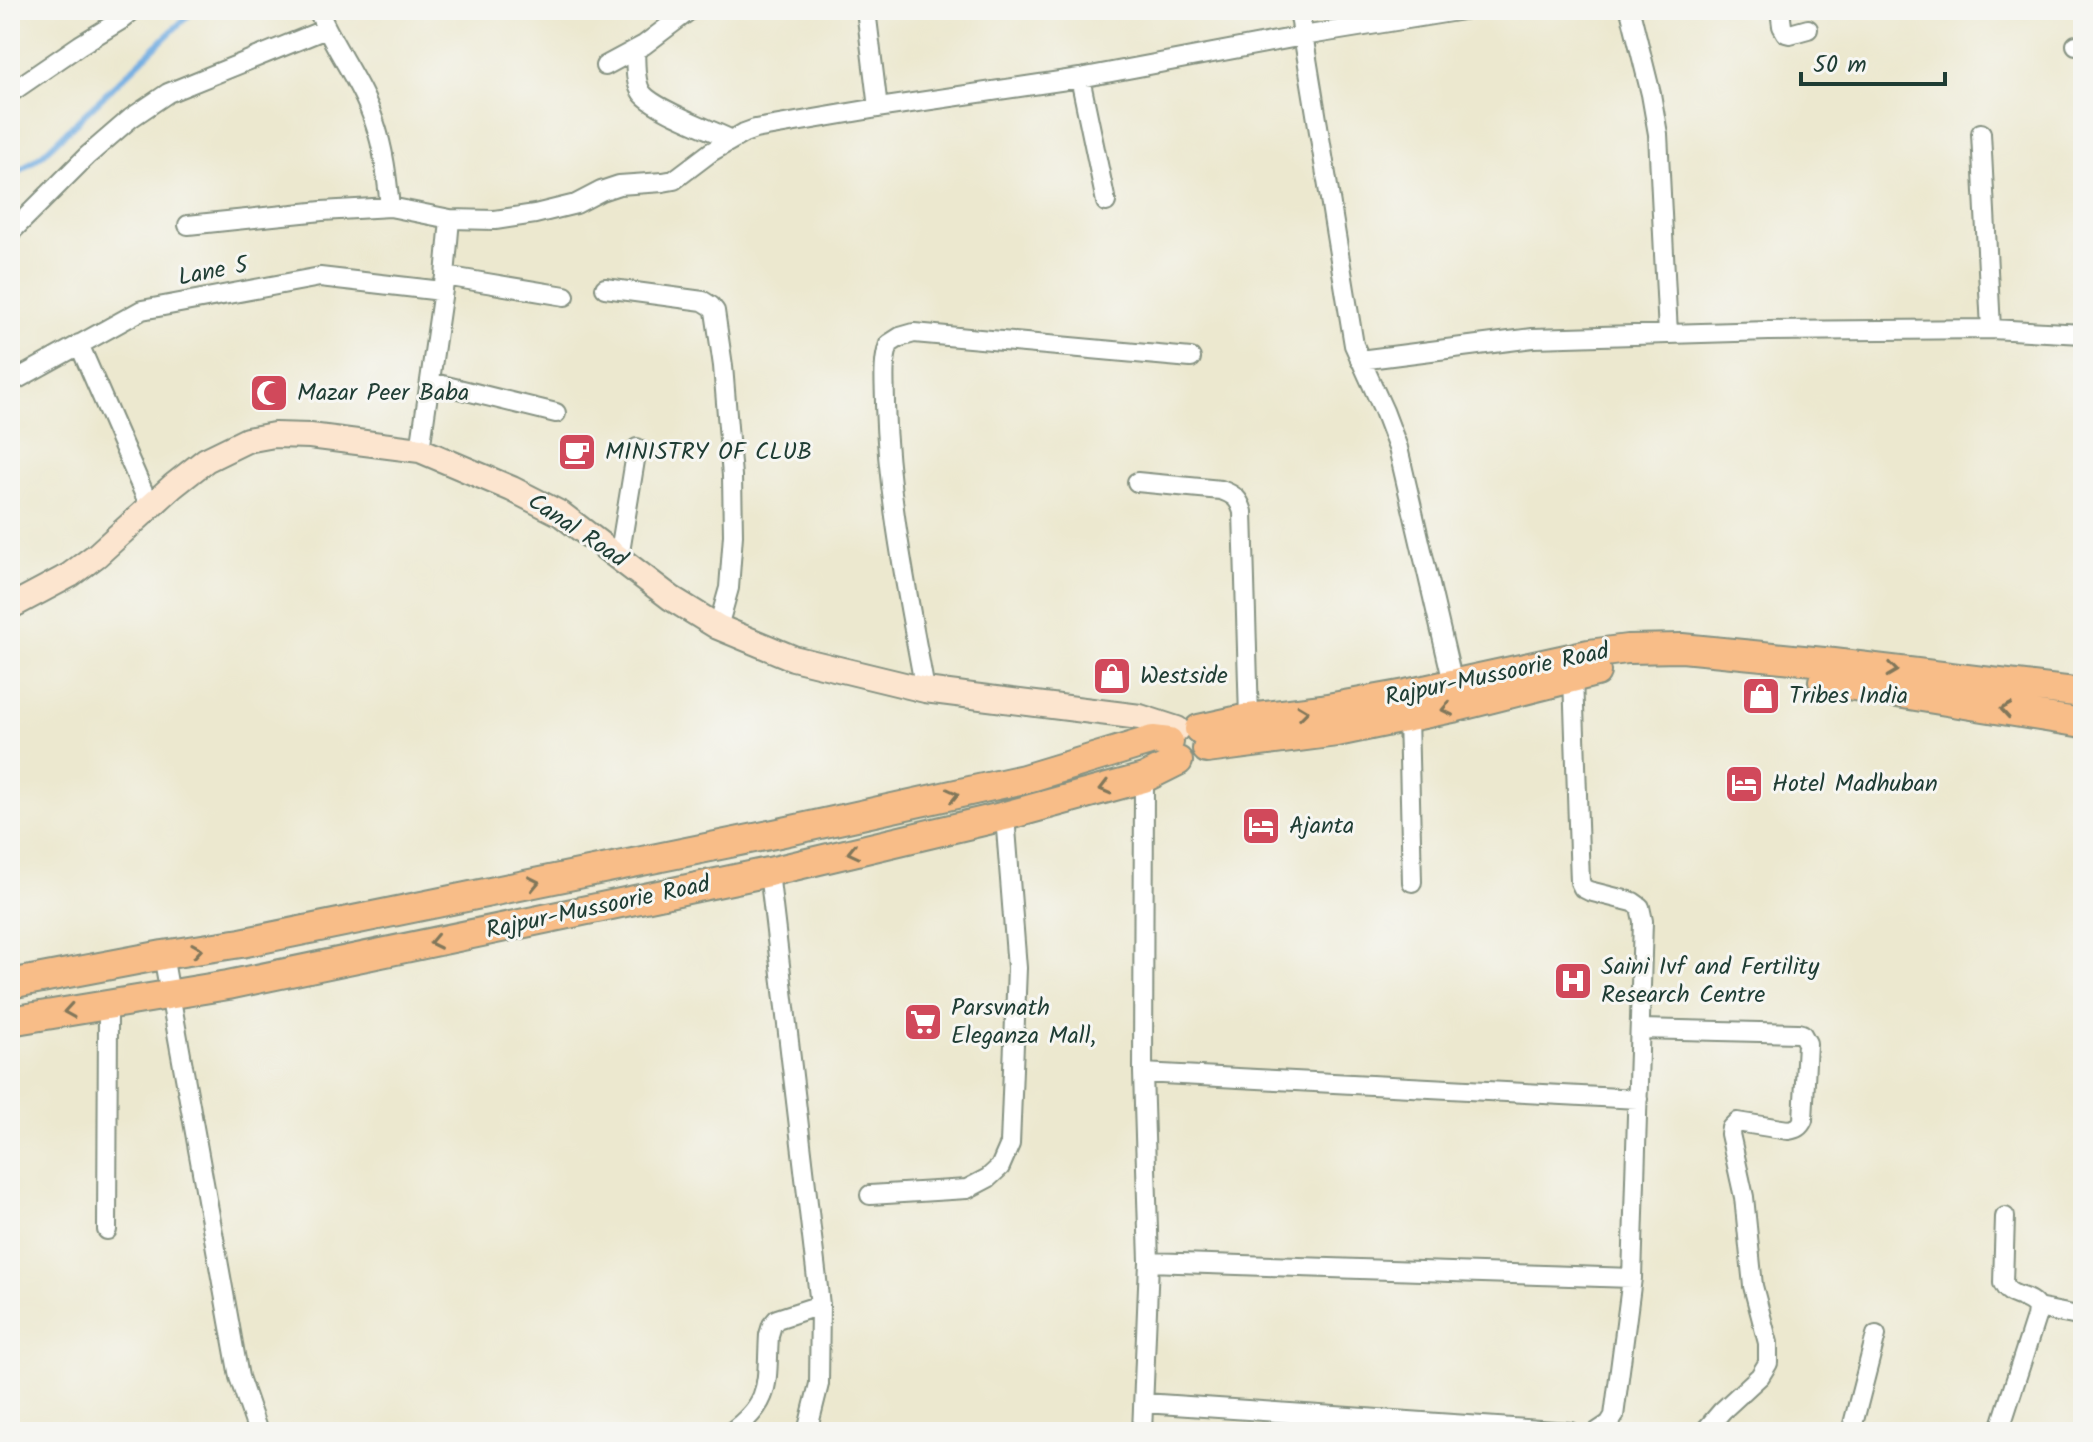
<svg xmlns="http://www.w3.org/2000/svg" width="2093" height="1442" font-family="Kalam,sans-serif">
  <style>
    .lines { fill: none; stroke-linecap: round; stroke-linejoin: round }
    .stream { stroke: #6face1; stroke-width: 6 }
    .street-casing { stroke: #869282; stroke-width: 22 }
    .secondary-casing { stroke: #869282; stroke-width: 28 }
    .primary-casing { stroke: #869282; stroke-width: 32 }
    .street { stroke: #fff; stroke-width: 18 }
    .secondary { stroke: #fce5cf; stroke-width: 24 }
    .primary { stroke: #f8bd88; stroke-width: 28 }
    .oneway { stroke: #81775a }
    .labels { text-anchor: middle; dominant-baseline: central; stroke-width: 6; stroke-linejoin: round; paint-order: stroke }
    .street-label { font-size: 24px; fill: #1f3d34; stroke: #f6f6f2 }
    .poi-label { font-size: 24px; fill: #1f3d34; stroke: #f6f6f2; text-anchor: start }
  </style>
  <rect width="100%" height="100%" fill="#f6f6f2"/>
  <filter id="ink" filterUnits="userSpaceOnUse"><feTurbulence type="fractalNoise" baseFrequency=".0125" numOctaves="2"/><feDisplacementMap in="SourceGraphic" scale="16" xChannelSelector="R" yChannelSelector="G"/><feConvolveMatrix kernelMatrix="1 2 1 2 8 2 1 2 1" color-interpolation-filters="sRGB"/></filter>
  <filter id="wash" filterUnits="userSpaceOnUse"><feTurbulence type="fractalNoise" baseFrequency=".006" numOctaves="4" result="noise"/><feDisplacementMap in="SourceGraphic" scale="32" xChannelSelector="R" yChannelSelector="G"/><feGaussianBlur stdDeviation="1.8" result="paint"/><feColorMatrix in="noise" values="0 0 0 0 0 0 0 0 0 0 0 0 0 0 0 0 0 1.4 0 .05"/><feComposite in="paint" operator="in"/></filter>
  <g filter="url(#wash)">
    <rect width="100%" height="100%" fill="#ece8cf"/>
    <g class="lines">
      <path class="stream" d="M10,178L43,154L194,10"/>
    </g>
  </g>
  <g filter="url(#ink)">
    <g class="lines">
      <g class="street-casing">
        <path id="street" d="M318,10C334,49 361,82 374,121C384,149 387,178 390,207L450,219L495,220L535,214L576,204L601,191L619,185L663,182L674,180L711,152L744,133L755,129L878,108L1080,78L1303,36L1463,10
          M866,10L878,108
          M1299,10L1354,345L1384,411L1398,448L1453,683
          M1630,10L1651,94L1658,134L1668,334
          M1780,10L1782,26L1786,33L1790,34L1808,29
          M2076,45H2083
          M635,50C636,63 634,82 642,93C654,109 712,130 732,140
          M605,66L644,45L690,10
          M1080,78L1106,202
          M10,93L80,45L121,20L133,10
          M1981,133L1991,329
          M188,225L322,211L390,207
          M10,233L87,156L131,118L168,93L326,29
          M445,276L565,296
          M605,288L703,301L711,306L715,311L723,366L732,476L733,535L729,588L718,627
          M79,344L150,507
          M1360,360L1533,338L1769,331L1991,329L2083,334
          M430,382L556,413
          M10,383L142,310L320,277L442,291
          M420,450L445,276L450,219
          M1137,482L1221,490C1235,495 1239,499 1243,512L1249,718
          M619,558L637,448
          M1573,677L1580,882L1583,888L1589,891L1633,902L1640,907L1643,921L1632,1278L1614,1416L1609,1424L1597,1432
          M925,690C908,596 888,501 885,405C885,385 882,364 889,344L900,337L914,333L1191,358
          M1408,717L1412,882
          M769,872L820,1305L819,1384L807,1432
          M163,955L239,1377L258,1432
          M103,1005L108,1014L107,1230
          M1641,1029L1798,1033L1802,1034L1807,1043L1803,1120C1800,1127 1796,1129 1788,1130L1737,1122L1731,1128L1730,1134L1744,1197L1753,1286L1768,1343V1363L1760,1376L1722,1411L1704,1432
          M1143,1073L1638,1099
          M870,1195L967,1189L988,1178L1000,1167L1010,1144L1017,968L1005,816
          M1149,1262L1632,1278
          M2037,1308L2083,1317
          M1144,1403L1570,1432
          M731,1432C773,1401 766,1382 769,1335L772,1325L777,1319L820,1305
          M1142,1432L1149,1262L1143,1073L1144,778
          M1851,1432L1876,1335
          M1999,1432L2036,1317L2037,1308C2030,1294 2009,1299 2003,1283L2005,1217"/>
      </g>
      <g class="secondary-casing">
        <path id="secondary" d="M10,607L70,575L97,555L173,486L206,460L247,440L274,435L310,436L420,450L512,489L561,514L671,598L718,627L793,658L925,690L1140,717L1177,729"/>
      </g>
      <g class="primary-casing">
        <path id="primary" d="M1823,681L2083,723
          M1199,729L1249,718L1322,709L1406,694L1589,654L1627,649L1682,648L1834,663L2083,693
          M1207,749L1337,732L1457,707L1596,672
          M10,984L163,955L241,943L779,833L1024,779L1153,740L1169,742
          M10,1021L228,985L769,872L1005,816L1144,778L1178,761"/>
      </g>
      <use href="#street" class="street"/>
      <use href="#secondary" class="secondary"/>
      <use href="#primary" class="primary"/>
    </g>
    <defs><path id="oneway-chevron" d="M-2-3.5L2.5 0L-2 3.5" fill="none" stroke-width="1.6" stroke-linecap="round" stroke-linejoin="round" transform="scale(2)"/></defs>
    <g class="oneway">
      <use href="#oneway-chevron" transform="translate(1892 670) rotate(7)"/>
      <use href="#oneway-chevron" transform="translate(1447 709) rotate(168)"/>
      <use href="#oneway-chevron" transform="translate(2006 710) rotate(-171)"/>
      <use href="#oneway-chevron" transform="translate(1303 712) rotate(-7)"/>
      <use href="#oneway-chevron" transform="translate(1105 788) rotate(165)"/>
      <use href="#oneway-chevron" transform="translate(953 795) rotate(-13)"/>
      <use href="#oneway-chevron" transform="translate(853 852) rotate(167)"/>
      <use href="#oneway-chevron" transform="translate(534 883) rotate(-12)"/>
      <use href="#oneway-chevron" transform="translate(435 942) rotate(168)"/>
      <use href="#oneway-chevron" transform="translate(197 950) rotate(-9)"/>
      <use href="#oneway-chevron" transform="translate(69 1011) rotate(171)"/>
    </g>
  </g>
  <defs>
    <g id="mosque-square" transform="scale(2)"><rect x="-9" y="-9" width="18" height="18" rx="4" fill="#d1495b" stroke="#f6f6f2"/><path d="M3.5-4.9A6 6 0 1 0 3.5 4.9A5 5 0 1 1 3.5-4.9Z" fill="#fff"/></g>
    <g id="cafe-square" transform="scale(2)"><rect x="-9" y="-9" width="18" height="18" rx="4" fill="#d1495b" stroke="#f6f6f2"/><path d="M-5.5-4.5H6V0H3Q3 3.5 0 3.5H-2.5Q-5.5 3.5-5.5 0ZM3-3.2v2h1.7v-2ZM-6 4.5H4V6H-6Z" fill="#fff"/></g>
    <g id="shop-square" transform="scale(2)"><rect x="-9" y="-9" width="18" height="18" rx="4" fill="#d1495b" stroke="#f6f6f2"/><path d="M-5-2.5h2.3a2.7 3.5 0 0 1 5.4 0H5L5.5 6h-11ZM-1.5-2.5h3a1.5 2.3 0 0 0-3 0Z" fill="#fff"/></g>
    <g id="hotel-square" transform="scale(2)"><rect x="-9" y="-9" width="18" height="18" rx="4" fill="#d1495b" stroke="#f6f6f2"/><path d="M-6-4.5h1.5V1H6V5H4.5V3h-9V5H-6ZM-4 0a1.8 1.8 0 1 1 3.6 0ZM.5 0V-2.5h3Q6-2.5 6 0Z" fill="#fff"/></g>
    <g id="hospital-square" transform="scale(2)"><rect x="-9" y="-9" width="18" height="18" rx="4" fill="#d1495b" stroke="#f6f6f2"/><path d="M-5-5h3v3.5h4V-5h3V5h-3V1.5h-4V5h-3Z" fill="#fff"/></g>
    <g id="supermarket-square" transform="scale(2)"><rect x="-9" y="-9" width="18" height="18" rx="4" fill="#d1495b" stroke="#f6f6f2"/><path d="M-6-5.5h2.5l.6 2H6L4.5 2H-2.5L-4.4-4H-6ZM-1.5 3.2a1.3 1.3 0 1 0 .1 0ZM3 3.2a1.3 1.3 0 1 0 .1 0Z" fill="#fff"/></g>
  </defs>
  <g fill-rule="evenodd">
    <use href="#mosque-square" x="269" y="393"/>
    <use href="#cafe-square" x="577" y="452"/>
    <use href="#shop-square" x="1112" y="676"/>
    <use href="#shop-square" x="1761" y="696"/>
    <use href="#hotel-square" x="1744" y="784"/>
    <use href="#hotel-square" x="1261" y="826"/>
    <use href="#hospital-square" x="1573" y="981"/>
    <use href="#supermarket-square" x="923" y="1022"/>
  </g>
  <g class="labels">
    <g class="street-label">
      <text transform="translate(213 272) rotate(-11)">Lane 5</text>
      <text transform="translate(577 531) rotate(34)">Canal Road</text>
      <text transform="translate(1497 675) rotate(-12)">Rajpur-Mussoorie Road</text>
      <text transform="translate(598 908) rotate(-12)">Rajpur-Mussoorie Road</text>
    </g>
    <g class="poi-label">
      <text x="297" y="393">Mazar Peer Baba</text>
      <text x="605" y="452">MINISTRY OF CLUB</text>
      <text x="1140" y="676">Westside</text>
      <text x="1789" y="696">Tribes India</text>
      <text x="1772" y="784">Hotel Madhuban</text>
      <text x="1289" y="826">Ajanta</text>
      <text x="1601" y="967">Saini Ivf and Fertility<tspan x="1601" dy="28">Research Centre</tspan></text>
      <text x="951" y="1008">Parsvnath<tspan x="951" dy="28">Eleganza Mall,</tspan></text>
    </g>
  </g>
  <rect width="2093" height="1442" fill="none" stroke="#f6f6f2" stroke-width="40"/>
  <path d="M1801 72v12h144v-12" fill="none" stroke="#1f3d34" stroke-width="4"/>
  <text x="1813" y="72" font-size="24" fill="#1f3d34" stroke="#f6f6f2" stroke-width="6" paint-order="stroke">50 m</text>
</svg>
